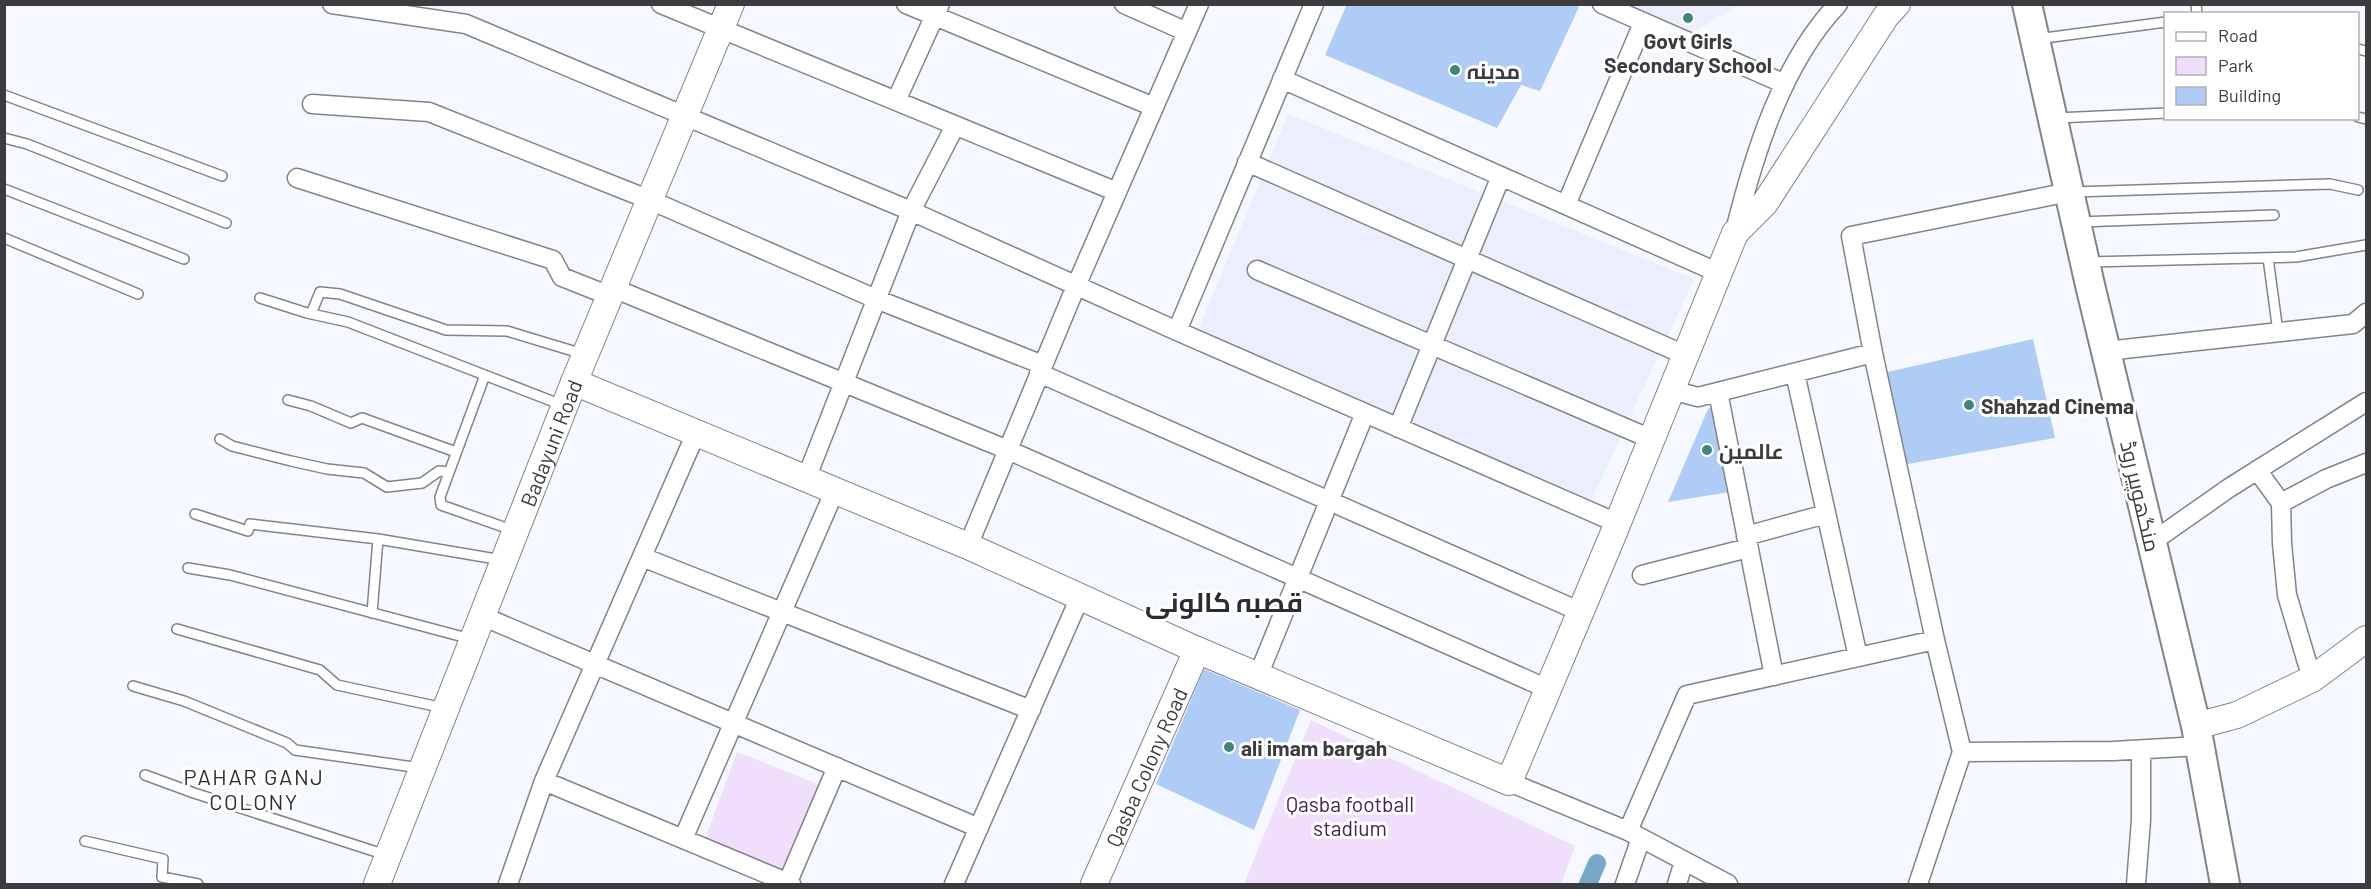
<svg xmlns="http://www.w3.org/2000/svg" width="2371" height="889" font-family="Barlow,Cairo,sans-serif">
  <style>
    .built { fill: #ebeefd }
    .green { fill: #f0defc }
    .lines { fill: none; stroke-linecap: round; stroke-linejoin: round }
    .canal { stroke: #78a7c7; stroke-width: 18 }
    .building { fill: #aeccf6 }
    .lane-casing { stroke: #82848a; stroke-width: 12 }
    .street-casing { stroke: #82848a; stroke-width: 21 }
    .secondary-casing { stroke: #82848a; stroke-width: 28 }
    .primary-casing { stroke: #82848a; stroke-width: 32 }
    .lane { stroke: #fff; stroke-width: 9 }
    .street { stroke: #fff; stroke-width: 18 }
    .secondary { stroke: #fff; stroke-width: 26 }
    .primary { stroke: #fff; stroke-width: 28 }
    .poi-dot { fill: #40857b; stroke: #fff; stroke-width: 2 }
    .labels { text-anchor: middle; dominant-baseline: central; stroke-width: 6; stroke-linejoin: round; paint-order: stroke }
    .poi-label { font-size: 21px; font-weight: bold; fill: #3c3c3f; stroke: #fff; text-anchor: start }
    .street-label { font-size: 21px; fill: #3c3c3f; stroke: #fff }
    .park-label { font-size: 21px; fill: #442056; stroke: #fff }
    .neighbourhood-label { font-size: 22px; letter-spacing: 1.5px; fill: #2c2d32; stroke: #fff }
    .district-label { font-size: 27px; font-weight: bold; fill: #2c2d32; stroke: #fff }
  </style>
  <rect width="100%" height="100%" fill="#f6f8ff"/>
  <path class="built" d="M1630,5H1739L1692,32Z
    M1288,114L1694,279L1590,503L1197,333Z"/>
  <path class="green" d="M1311,720L1575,846L1561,884H1244Z
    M737,752L825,787L783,877L702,847Z"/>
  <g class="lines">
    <path class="canal" d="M1588,884L1597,863"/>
  </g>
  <path class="building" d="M1347,4H1573L1579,7L1540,91L1521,85L1497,128L1325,55Z
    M2033,339L2055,438L1902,465L1883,373Z
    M1716,405L1730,492L1668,502L1708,409Z
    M1204,669L1300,710L1254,830L1156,784Z"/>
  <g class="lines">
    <g class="lane-casing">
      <path id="lane" d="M2196,4L2197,14
        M2037,39L2166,22
        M2358,49L2366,51
        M4,95L222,176
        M2358,117L2366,119
        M2057,118L2166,113
        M4,138L27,144L226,223
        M4,189L184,259
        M2073,192L2330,184L2358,190
        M2079,222L2274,215
        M4,238L138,294
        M2268,258L2278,332
        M2088,262L2296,257L2366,245
        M260,298L307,313L348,322L562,405
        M311,314L320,292L340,294L446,330L507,331L583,354
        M485,375L440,497L441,505L515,531
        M288,400L311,406L351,423L362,418L456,452
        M220,439L232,446L291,461L327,469L364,473L387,487L422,483L439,471L449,472
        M195,514L248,531L250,524L378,539L502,560
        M188,568L230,575L471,639
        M372,613L378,539
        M177,629L320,670L337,685L444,708
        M133,686L184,701L287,743L295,750L420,768
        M145,775L194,793L386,855
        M85,841L163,859L162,877L198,884"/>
    </g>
    <g class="street-casing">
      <path id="street" d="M332,4L466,24L911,211L1177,331L1617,523
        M661,4L1117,192
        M906,4L1154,107
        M1124,4L1187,32
        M1602,4L1785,84
        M1282,79L1719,273
        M896,101L940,4
        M312,104L429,112L650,200L876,299L1043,365
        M1247,162L1685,355
        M297,178L553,260L562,277L610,296
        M1566,205L1643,23
        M1735,231C1754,154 1782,63 1838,4
        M1257,270L1651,439
        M613,288L1008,450L1548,689
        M1177,331L1314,4
        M2106,351L2353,324L2366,313
        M1039,373L1581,612
        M1795,373L1858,657
        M1671,390L1698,397L1873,353
        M1718,392L1774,676
        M1398,428L1501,176
        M2257,470L2281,503
        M806,479L911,211L955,126
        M1746,536L1826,514
        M2152,542L2229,488L2366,402
        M968,546L1076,286L1199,4
        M642,557L1031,710
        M1642,575L1748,548
        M482,616L979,828
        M1258,676L1365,413
        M2312,679L2287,595L2282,543L2281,503L2326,479L2366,463
        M1962,752L2113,751L2200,746
        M544,781L791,884
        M1509,782L1628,831L1728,884
        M1628,831L1687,695L1935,640
        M683,839L835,490
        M508,884L544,781L696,433
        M787,884L837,767
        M954,884L1080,597
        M1625,884L1641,838
        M1677,884L1684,861
        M1918,884L1962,752L1935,640L1873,353L1851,236L2069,192
        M2136,884L2141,820V750"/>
    </g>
    <g class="secondary-casing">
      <g id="secondary">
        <path d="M574,382L968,546L1197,650L1509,782L1612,537L1735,233L1765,203L1886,16L1897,4"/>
        <path d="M2196,726L2237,715L2312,679L2366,639"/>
        <path id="s1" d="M377,884L574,382L731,4"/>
        <path id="s2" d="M1094,884L1197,650"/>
      </g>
    </g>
    <g class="primary-casing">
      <path id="primary" d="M2027,4L2090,285L2196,726L2225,884"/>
    </g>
    <use href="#lane" class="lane"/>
    <use href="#street" class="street"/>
    <use href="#secondary" class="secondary"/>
    <use href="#primary" class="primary"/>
  </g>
  <g class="poi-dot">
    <circle cx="1688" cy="18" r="6"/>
    <circle cx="1455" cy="70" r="6"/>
    <circle cx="1969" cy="405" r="6"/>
    <circle cx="1707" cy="450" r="6"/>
    <circle cx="1229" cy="747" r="6"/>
  </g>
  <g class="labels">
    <g class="poi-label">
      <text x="1688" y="40" text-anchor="middle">Govt Girls<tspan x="1688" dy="24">Secondary School</tspan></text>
      <text x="1467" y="70">مدینہ</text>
      <text x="1981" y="405">Shahzad Cinema</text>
      <text x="1719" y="450">عالمین</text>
      <text x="1241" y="747">ali imam bargah</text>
    </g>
    <g class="street-label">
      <text stroke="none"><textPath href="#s1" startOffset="474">Badayuni Road</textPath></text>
      <text transform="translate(2141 496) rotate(77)">منگھوپیر روڈ</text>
      <text stroke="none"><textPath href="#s2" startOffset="128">Qasba Colony Road</textPath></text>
    </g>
    <g class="park-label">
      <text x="1350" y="803">Qasba football<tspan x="1350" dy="24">stadium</tspan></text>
    </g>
    <g class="neighbourhood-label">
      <text x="254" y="776">PAHAR GANJ<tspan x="254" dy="25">COLONY</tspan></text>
    </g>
    <g class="district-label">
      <text x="1224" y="601">قصبہ کالونی</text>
    </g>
  </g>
  <rect width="2371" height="889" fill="none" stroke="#3c3c3f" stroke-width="12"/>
  <rect x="2164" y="12" width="195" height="108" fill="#ffffff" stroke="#b1b1b2" stroke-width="1.5"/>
  <rect x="2176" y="32" width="30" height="9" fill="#ffffff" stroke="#b1b1b2" stroke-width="1.5"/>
  <text x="2218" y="42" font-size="18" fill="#3c3c3f">Road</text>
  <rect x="2176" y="57" width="30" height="18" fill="#f0defc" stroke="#b1b1b2" stroke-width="1.5"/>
  <text x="2218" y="72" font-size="18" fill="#3c3c3f">Park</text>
  <rect x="2176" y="87" width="30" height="18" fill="#aeccf6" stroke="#b1b1b2" stroke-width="1.5"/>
  <text x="2218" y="102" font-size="18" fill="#3c3c3f">Building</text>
</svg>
